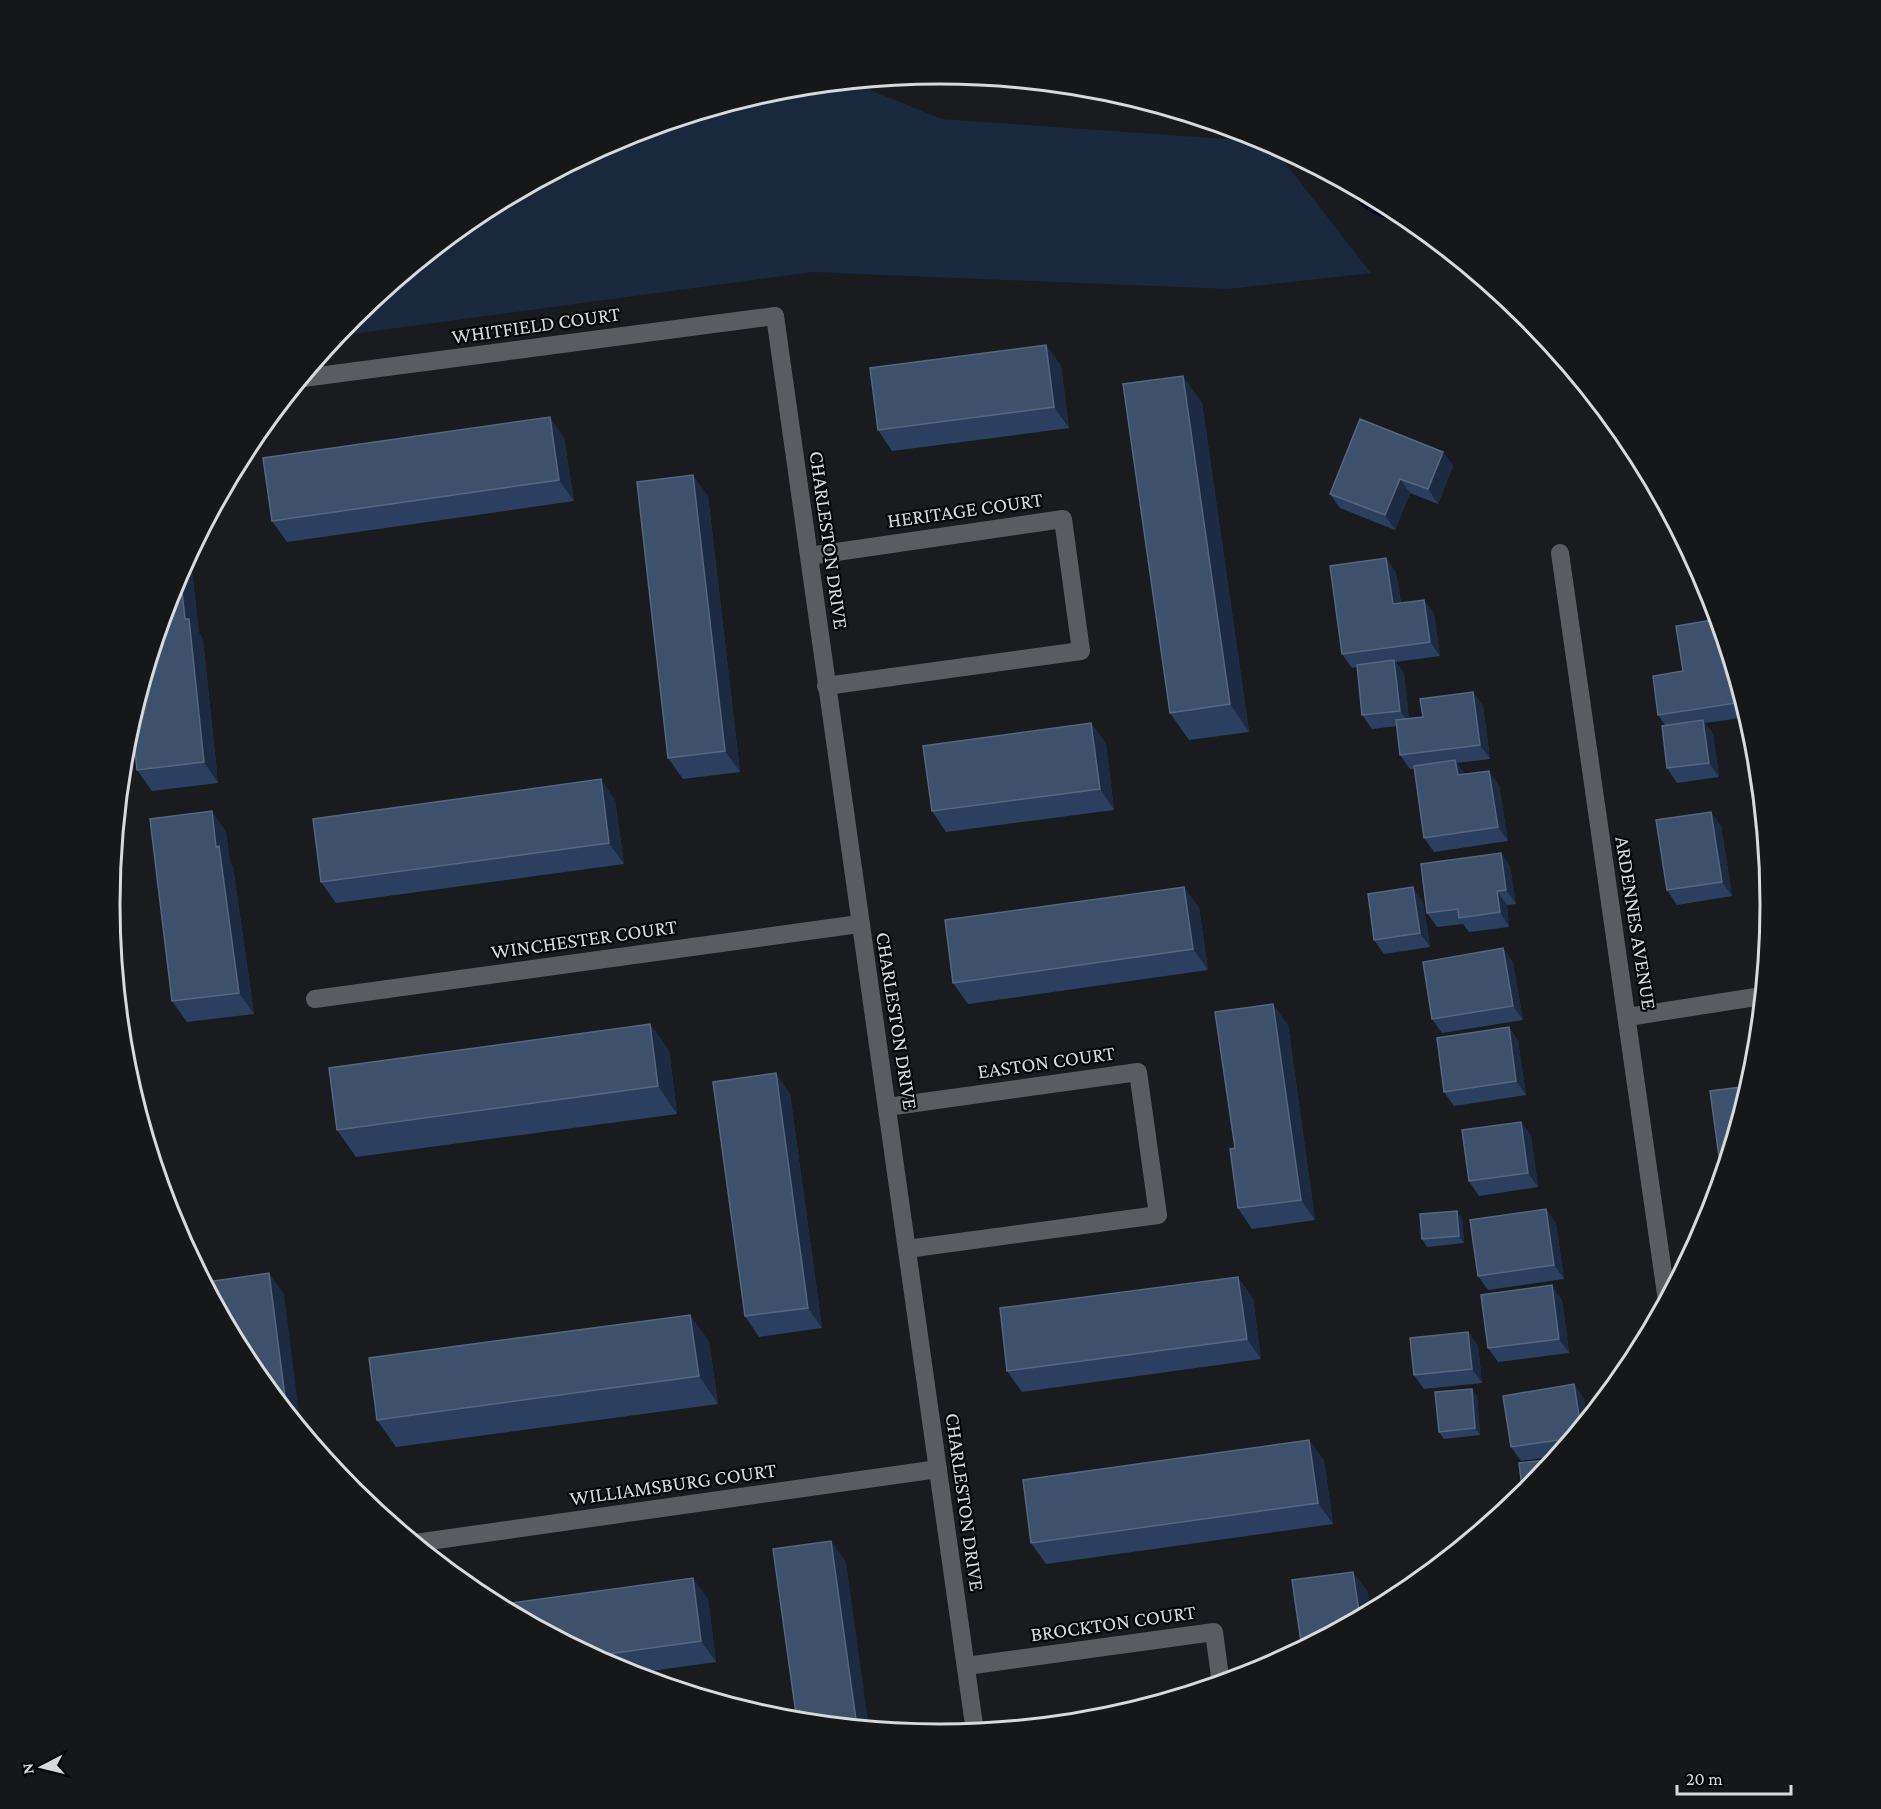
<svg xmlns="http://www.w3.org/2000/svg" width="1881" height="1809" font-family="'Crimson Pro',serif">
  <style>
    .green { fill: #1a283e }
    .water { fill: #00031f }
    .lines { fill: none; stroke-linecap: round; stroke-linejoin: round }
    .lane { stroke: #595c60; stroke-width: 18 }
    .street { stroke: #595c60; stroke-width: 18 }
    .wall { fill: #2b4060 }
    .shaded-wall { fill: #1c2b41 }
    .building { fill: #3d516d; stroke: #56667f; stroke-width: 1.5 }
    .labels { text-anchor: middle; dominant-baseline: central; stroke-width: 4.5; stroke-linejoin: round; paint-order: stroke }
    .street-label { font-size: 21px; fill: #d7d9db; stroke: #050607 }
    .rim { fill: none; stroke: #d7d9db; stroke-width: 3 }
  </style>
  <rect width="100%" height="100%" fill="#191b1f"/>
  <path class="green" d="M851,82L941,119L1269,142L1371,273L1228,289L813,272L337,336L353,317L479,213L623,137L779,89Z"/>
  <path class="water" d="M1350,186L1412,222C1389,222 1356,213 1350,186Z"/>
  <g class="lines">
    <path class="lane" d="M303,378L775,316
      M809,556L1063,519L1081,651L826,686
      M315,999L859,924
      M887,1107L1138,1072L1158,1215L907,1249
      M415,1543L938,1469
      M966,1666L1214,1632L1221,1684"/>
    <path class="street" d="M775,316L975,1732
      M1560,553L1667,1301
      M1628,1017L1762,996"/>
  </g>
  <path class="wall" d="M1046,345L1061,366L1069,428L892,451L878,430Z
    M1202,403L1249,732L1189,740L1170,713Z
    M1616,435L1632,443L1642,463L1626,449Z
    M564,438L574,501L287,542L272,521Z
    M1443,452L1453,466L1438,504L1410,493L1395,530L1340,508L1330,494Z
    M708,496L740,772L683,779L668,758Z
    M1676,526L1695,562L1690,563L1680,549Z
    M190,554L199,633L203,640L218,783L152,791L137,770L173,586Z
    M1386,558L1396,573L1401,603L1424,600L1434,614L1440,656L1396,662L1404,674L1409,719L1423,717L1473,692L1483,706L1490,759L1457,763L1465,774L1499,785L1508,841L1434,852L1424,838L1414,769H1410L1400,755L1397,726L1372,729L1362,715L1357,667L1352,668L1342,654Z
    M1718,619L1748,717L1705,723L1713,734L1719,777L1677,783L1667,768L1665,725L1658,715L1683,671Z
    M1091,723L1106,744L1114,810L946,832L932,811Z
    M1757,761L1769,881L1762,871V824L1755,815Z
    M615,800L624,864L336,903L321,882Z
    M1711,812L1721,826L1732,896L1677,905L1667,890Z
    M226,832L230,863L233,867L254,1014L187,1022L172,1001Z
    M1501,853L1510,867L1516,904L1507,905L1509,927L1469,932L1463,924L1437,927L1427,913Z
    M1184,887L1199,908L1208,970L968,1004L953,983Z
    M1423,902L1430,947L1384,954L1374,940Z
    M1503,948L1513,963L1523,1020L1442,1033L1432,1019Z
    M650,1024L669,1051L677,1114L356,1157L337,1130Z
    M1288,1025L1315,1220L1252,1229L1238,1208Z
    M1509,1027L1518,1041L1526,1095L1454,1106L1444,1092Z
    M790,1094L822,1328L759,1337L745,1316Z
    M1521,1122L1531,1136L1538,1187L1479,1196L1469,1181Z
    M1546,1209L1556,1224L1564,1279L1488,1290L1478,1276Z
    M1462,1218L1464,1243L1427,1247L1422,1239Z
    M1253,1298L1261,1359L1022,1392L1007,1371Z
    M1562,1300L1569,1353L1498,1362L1488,1348Z
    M690,1315L709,1342L718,1404L396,1447L377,1420Z
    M1468,1332L1478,1346L1482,1383L1424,1389L1414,1375Z
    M1574,1384L1584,1399L1587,1420L1558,1456L1521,1461L1511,1447Z
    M1477,1396L1480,1435L1444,1439L1439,1432Z
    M1309,1440L1324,1461L1333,1524L1046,1564L1031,1543Z
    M708,1599L716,1662L629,1674L622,1672L497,1605Z"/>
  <path class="shaded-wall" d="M1046,345L1061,366L1069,428L1054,407Z
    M1183,376L1202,403L1249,732L1230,704Z
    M550,417L564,438L574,501L559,480Z
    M1443,452L1453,466L1438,504L1428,489Z
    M693,475L708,496L740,772L725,751Z
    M1400,479L1410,493L1395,530L1385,515Z
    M190,554L199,633L203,640L218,783L204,762L185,619L180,573Z
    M1386,558L1396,573L1403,618L1393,604Z
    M1424,600L1434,614L1440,656L1430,642Z
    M1394,660L1404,674L1410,725L1400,711Z
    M1473,692L1483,706L1490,759L1480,745Z
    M1703,720L1713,734L1719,777L1709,763Z
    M1091,723L1106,744L1114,810L1100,789Z
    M1455,760L1465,774L1458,775Z
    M1489,771L1499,785L1508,841L1498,827Z
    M601,779L615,800L624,864L609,843Z
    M212,811L226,832L230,863L233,867L254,1014L239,993L216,847Z
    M1711,812L1721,826L1732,896L1722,882Z
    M1501,853L1510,867L1516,904L1506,890Z
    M1184,887L1199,908L1208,970L1193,949Z
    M1413,887L1423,902L1430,947L1420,933Z
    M1497,891L1507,905L1509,927L1500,912Z
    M1503,948L1513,963L1523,1020L1513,1006Z
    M1273,1004L1288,1025L1315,1220L1301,1200Z
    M650,1024L669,1051L677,1114L658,1086Z
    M1509,1027L1518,1041L1526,1095L1516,1081Z
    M776,1073L790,1094L822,1328L808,1308Z
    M1521,1122L1531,1136L1538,1187L1528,1173Z
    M1546,1209L1556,1224L1564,1279L1554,1265Z
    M1457,1211L1462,1218L1464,1243L1459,1236Z
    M269,1273L284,1294L301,1429L287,1412Z
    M1238,1277L1253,1298L1261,1359L1247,1339Z
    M1552,1285L1562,1300L1569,1353L1559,1339Z
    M690,1315L709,1342L718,1404L699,1376Z
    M1468,1332L1478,1346L1482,1383L1472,1369Z
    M1574,1384L1584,1399L1587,1420L1581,1428Z
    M1472,1389L1477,1396L1480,1435L1475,1428Z
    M1309,1440L1324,1461L1333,1524L1318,1503Z
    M831,1541L846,1562L869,1728L857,1727Z
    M1353,1572L1368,1592L1371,1612L1360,1618Z
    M693,1578L708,1599L716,1662L701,1641Z"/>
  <path class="building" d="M1046,345L1054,407L878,430L870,368Z
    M1183,376L1230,704L1170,713L1123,384Z
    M550,417L559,480L272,521L263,458Z
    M1360,419L1443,452L1428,489L1400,479L1385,515L1330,494Z
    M1621,430L1632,443L1637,453L1616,435Z
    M693,475L725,751L668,758L637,482Z
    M1676,526L1688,548L1680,549Z
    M1386,558L1393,604L1424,600L1430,642L1342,654L1330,566Z
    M180,573L185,619H189L204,762L137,770L132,720L173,586Z
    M1718,619L1743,702L1658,715L1653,676L1683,671L1676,626Z
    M1394,660L1400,711L1362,715L1357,665Z
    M1473,692L1480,745L1400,755L1396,720L1423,717L1420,699Z
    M1703,720L1709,763L1667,768L1662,726Z
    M1091,723L1100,789L932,811L923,746Z
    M1455,760L1458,775L1489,771L1498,827L1424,838L1414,766Z
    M1757,761L1763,814L1755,815L1747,763Z
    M601,779L609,843L321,882L313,819Z
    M212,811L216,847L219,846L239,993L172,1001L150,819Z
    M1711,812L1722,882L1667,890L1656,820Z
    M1764,824L1768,870L1762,871L1755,825Z
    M1501,853L1506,890L1497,891L1500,912L1459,918L1458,909L1427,913L1421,864Z
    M1184,887L1193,949L953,983L945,920Z
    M1413,887L1420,933L1374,940L1368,894Z
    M1503,948L1513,1006L1432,1019L1423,962Z
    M1273,1004L1301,1200L1238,1208L1230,1149L1235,1148L1215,1012Z
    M650,1024L658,1086L337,1130L329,1068Z
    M1509,1027L1516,1081L1444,1092L1437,1038Z
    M776,1073L808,1308L745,1316L713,1082Z
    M1750,1086L1722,1178L1710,1091Z
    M1521,1122L1528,1173L1469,1181L1462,1130Z
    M1546,1209L1554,1265L1478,1276L1470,1220Z
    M1457,1211L1459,1236L1422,1239L1420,1214Z
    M269,1273L287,1412L249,1366L208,1288L207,1282Z
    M1238,1277L1247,1339L1007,1371L1000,1308Z
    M1552,1285L1559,1339L1488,1348L1481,1295Z
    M690,1315L699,1376L377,1420L369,1358Z
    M1468,1332L1472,1369L1414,1375L1410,1338Z
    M1574,1384L1581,1428L1573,1438L1511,1447L1503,1396Z
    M1472,1389L1475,1428L1439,1432L1435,1392Z
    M1309,1440L1318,1503L1031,1543L1023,1480Z
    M1555,1459L1528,1492L1523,1496L1519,1463Z
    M831,1541L857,1727L797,1721L773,1549Z
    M1353,1572L1360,1618L1302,1649L1292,1580Z
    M693,1578L701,1641L593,1656L497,1605Z"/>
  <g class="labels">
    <g class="street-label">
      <text transform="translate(536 325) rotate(-8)">WHITFIELD COURT</text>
      <text transform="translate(965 510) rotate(-8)">HERITAGE COURT</text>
      <text transform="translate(829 540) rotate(82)">CHARLESTON DRIVE</text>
      <text transform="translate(1636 923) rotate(81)">ARDENNES AVENUE</text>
      <text transform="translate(584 939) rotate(-8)">WINCHESTER COURT</text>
      <text transform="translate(897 1021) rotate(81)">CHARLESTON DRIVE</text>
      <text transform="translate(1046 1062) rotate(-8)">EASTON COURT</text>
      <text transform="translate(673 1484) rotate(-8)">WILLIAMSBURG COURT</text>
      <text transform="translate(965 1502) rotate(82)">CHARLESTON DRIVE</text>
      <text transform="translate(1113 1623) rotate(-8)">BROCKTON COURT</text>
    </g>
  </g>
  <path d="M0 0H1881V1809H0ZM120 904a820 820 0 1 1 1640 0a820 820 0 1 1-1640 0Z" fill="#161718" fill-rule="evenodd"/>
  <path class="rim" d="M120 904a820 820 0 1 1 1640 0a820 820 0 1 1-1640 0Z"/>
  <g transform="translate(42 1767) rotate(263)" stroke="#050607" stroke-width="4.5" paint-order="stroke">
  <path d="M0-4.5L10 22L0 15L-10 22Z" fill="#d7d9db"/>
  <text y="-9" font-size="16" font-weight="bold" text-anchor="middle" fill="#d7d9db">N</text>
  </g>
  <path d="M1677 1785v9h114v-9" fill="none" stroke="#d7d9db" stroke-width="3"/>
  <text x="1686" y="1785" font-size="18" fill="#d7d9db" stroke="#050607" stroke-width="4.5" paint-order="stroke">20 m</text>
</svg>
